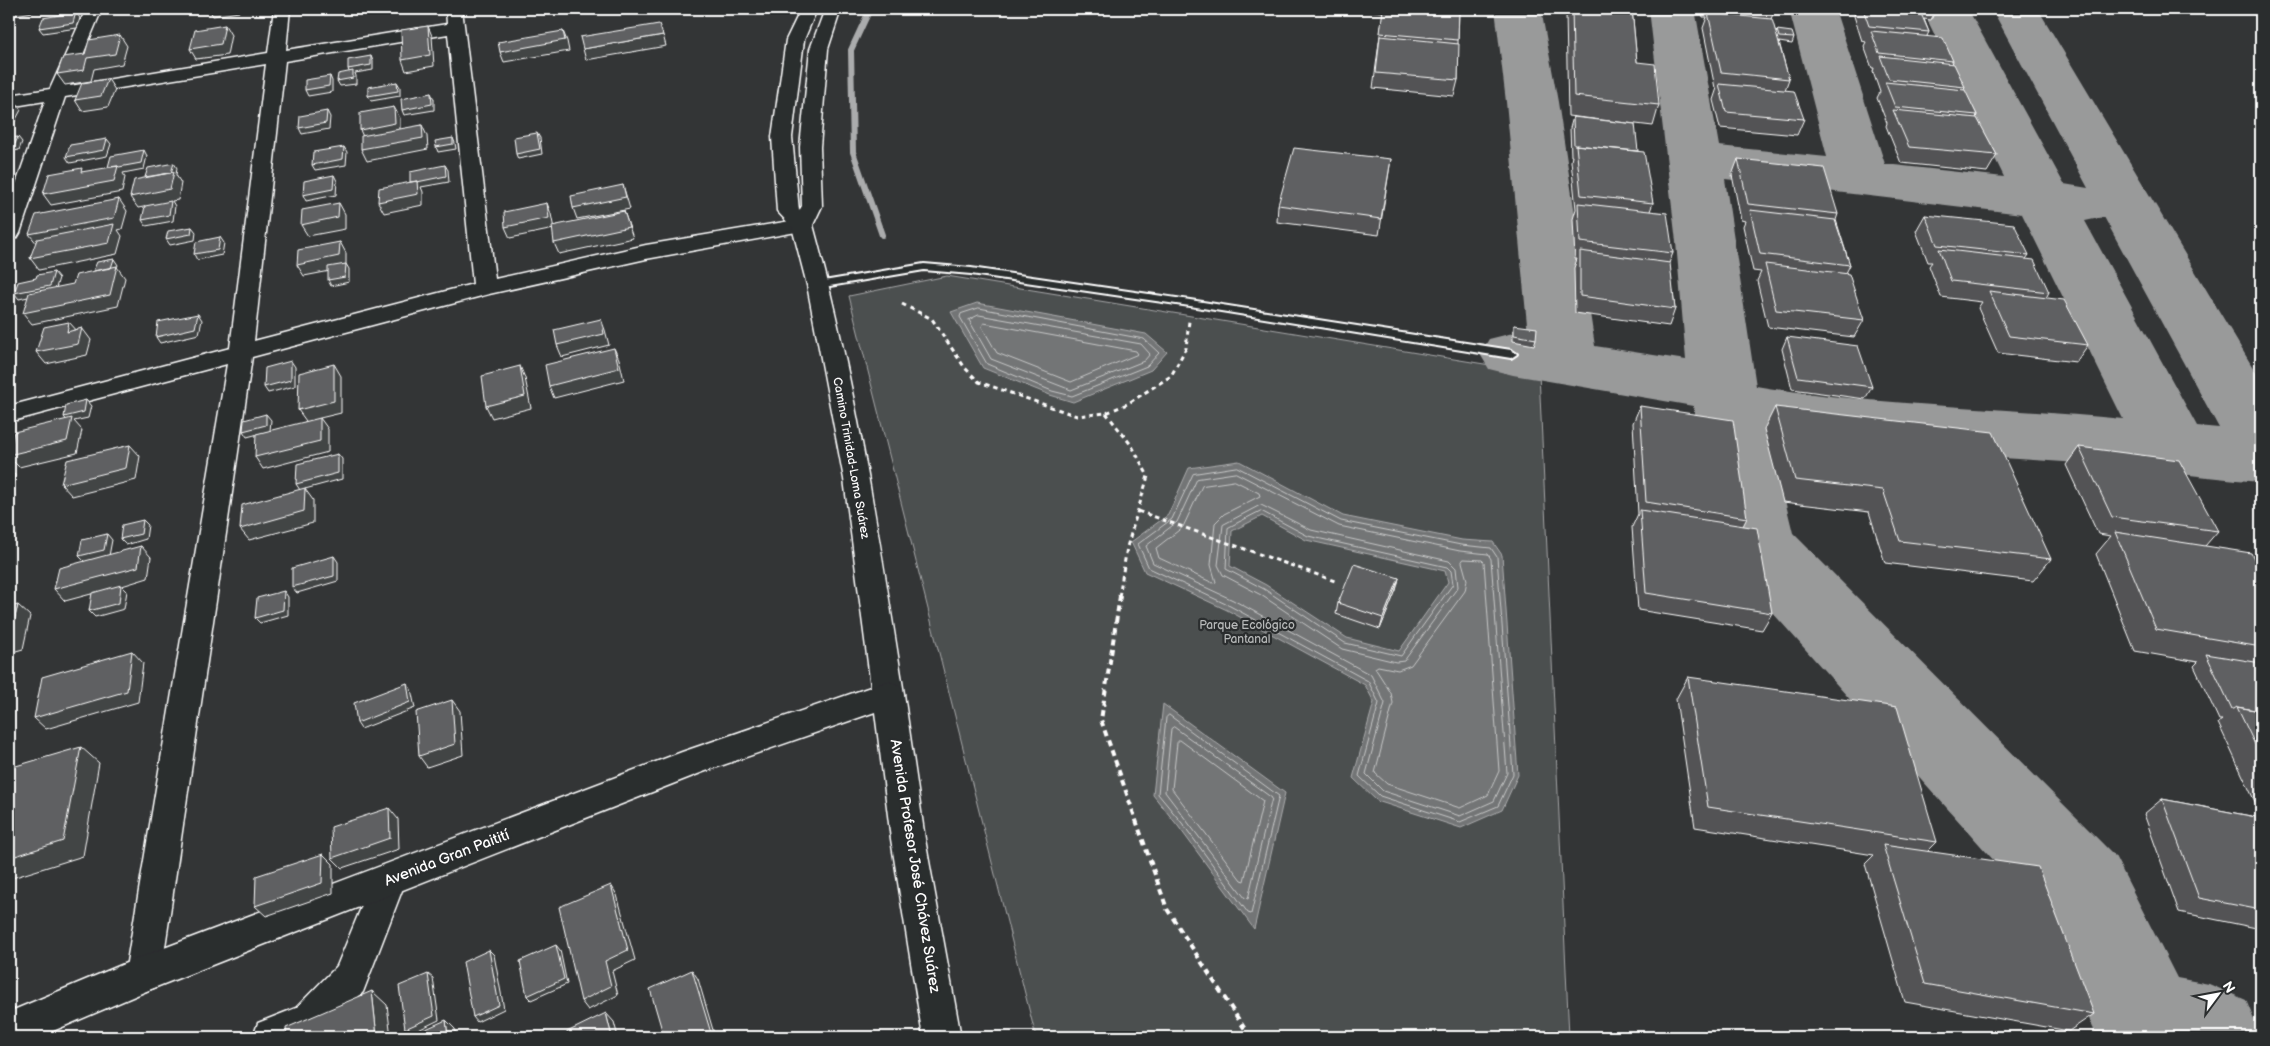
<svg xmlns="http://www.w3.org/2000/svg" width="2270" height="1046" font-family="'Balsamiq Sans',sans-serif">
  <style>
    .green { fill: #4c4f50; stroke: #a6a7a8 }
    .water { fill: #737576; stroke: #abacad; fill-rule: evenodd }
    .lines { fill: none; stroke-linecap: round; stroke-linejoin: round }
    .shore { stroke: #c7c8c8; stroke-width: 1 }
    .stream { stroke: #abacad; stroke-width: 6 }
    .taxiway { fill: #999a9a; fill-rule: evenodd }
    .lane-casing { stroke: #fff; stroke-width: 4 }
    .street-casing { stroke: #fff; stroke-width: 3 }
    .secondary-casing { stroke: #fff; stroke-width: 3 }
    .primary-casing { stroke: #fff; stroke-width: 3 }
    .path-far1 { stroke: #fff; stroke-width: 3; stroke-dasharray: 4.5 4; stroke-linecap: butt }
    .path { stroke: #fff; stroke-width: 4; stroke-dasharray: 6 4.5; stroke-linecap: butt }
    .lane { fill: #2a2d2e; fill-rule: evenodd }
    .street { fill: #2a2d2e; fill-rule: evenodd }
    .secondary { fill: #2a2d2e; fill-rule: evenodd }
    .primary { fill: #2a2d2e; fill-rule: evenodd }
    .wall { fill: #525354; stroke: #fff }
    .shaded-wall { fill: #424445; stroke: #fff }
    .building { fill: #5f6162; stroke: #fff }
    .labels { text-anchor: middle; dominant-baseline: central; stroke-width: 4.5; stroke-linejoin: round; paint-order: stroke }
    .street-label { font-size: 12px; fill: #fff; stroke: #2a2d2e }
    .park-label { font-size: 12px; fill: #b7b9b9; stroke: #2a2d2e }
    .near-street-label { font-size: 15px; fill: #fff; stroke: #2a2d2e }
  </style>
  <rect width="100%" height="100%" fill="#333536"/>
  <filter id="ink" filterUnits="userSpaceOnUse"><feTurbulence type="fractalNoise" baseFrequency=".02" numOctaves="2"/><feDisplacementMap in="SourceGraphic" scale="10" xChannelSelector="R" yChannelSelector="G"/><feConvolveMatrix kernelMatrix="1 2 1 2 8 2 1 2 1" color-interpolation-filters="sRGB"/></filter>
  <g filter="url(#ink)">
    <path class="green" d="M947,276L1539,373L1569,1037H1036L849,296Z"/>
    <path class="water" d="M977,303L1146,334L1167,352L1151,370L1073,402L1050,395L983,368L951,312Z
      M1239,461L1343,516L1462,540L1493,542L1502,555L1518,775L1502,810L1461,828L1377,801L1353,778L1374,702L1365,685L1227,610L1145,572L1131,542L1168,515L1189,468ZM1262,516L1306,540L1445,571L1448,582L1399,651L1347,638L1266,585L1230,566L1232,531Z
      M1163,704L1285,793L1254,929L1178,826L1153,795Z"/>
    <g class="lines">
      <path class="shore" d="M979,308L1144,339L1159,353L1147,366L1072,396L1052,391L987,364L960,317L961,314Z
        M979,315L1141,344L1150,354L1144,361L1071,390L991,359L969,320Z
        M984,323L1136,351L1138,354L1071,382L997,353L982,327Z
        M1237,467L1341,521L1461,545L1491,548L1497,557L1513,774L1498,806L1460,822L1380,796L1359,776L1379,703L1368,681L1230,606L1149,568L1138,544L1172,519L1193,474Z
        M1236,473L1339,526L1460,551L1488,554L1491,559L1507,773L1494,801L1460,816L1383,791L1366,774L1385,703L1371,675L1233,600L1153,563L1146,546L1177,522L1197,479Z
        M1235,481L1259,493L1260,496L1224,514L1215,523L1211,565L1216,582L1213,583L1159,558L1156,548L1183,527L1202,486Z
        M1261,505L1311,530L1449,561L1456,568L1458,587L1404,661L1396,662L1342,649L1261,595L1223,575L1218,565L1223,525Z
        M1261,511L1308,536L1447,567L1451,571L1453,584L1401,656L1345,643L1264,589L1226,569L1228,528Z
        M1464,559L1482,560L1484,562L1499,771L1488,795L1460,808L1387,784L1375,773L1393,703L1391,693L1375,668L1378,666L1398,670L1411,665L1465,591L1467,580L1462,562Z
        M1169,715L1279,796L1251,914L1248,913L1182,823L1158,794L1166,718Z
        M1174,727L1272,798L1248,899L1245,898L1165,792L1171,729Z
        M1180,740L1263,801L1244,881L1241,880L1172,789L1177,743Z"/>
      <path class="stream" d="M870,9L851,50L853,152L882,235"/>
      <path class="taxiway" d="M1495,9H1541L1558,102L1595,346L1686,360L1676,242L1649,9H1695L1719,146L1827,157L1789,9H1835L1885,164L2004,177L1922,9H1968L2064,184L2088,188L1992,9H2038L2261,381V482C2196,477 2130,467 2064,462C1966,455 1866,453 1769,435L1793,533L2115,856L2177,978L2209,984L2246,1000L2261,1037H2097L2046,919L1730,565L1718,545L1693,406L1513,375L1489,369L1480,354L1489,339L1513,333L1528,335L1506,102ZM1725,179L2022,214L2123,419C2001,407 1877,406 1756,386ZM2104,217L2219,428L2197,426L2085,221Z"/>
      <g class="lane-casing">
        <path id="lane" d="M924,264L971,268L1190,300L1511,350L1517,354L1511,358L1190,306L971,274L924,270L818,288L812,285L818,282Z"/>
      </g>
      <g class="street-casing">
        <path id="street" d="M86,9H102L70,86L268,53L274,9H290L286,50L447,24L446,9H462L495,279L646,245L802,219L810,220L813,225L810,230L802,231L646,259L489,294L252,357L161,974L156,987L143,992L130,987L125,974L227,364L9,422V406L230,348L266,64L65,97L20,233L17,238L9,239V204L45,101L9,107V95L50,89ZM448,34L473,284L254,341L285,61Z
          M389,864L401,869L406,880L363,992L322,1034L316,1037H253L258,1023L296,1008L337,966L377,869Z"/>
      </g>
      <g class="secondary-casing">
        <path id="secondary" d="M801,9H817L804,40L792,137L799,211L802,206L800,147L810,49L825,9H841L828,49L820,147L822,206L813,225C855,379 879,536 904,694L899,703L888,707L877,703L872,694L844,479L807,285L792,227L777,211L772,137L786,40Z"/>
      </g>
      <g class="primary-casing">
        <path id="primary" d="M888,681L899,685L904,694L925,839L961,1037H923L891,839L875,712L703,772L151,989L39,1037H9V1012L143,956L682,752Z"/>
      </g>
      <path class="path-far1" d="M902,304L932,319L965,368L979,382L1077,416L1106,413L1127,404L1171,376L1186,348L1189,321
        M1106,413L1132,446L1148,476L1127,547L1119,597
        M1138,511L1335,581"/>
      <path class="path" d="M1120,596L1101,720L1167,909L1250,1037"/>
      <use href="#lane" class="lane"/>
      <use href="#street" class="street"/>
      <use href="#secondary" class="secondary"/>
      <use href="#primary" class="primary"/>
    </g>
    <path class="wall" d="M1365,9H1459L1458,43V80L1454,96L1373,88L1383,12L1365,10Z
      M1567,9H1632L1637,62L1659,105L1653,126L1568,116L1566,13Z
      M1701,9H1775L1771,19L1776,33L1777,30L1794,38L1792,44L1779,42L1789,79L1785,90L1804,119L1797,135L1720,128L1713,100L1717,88H1715L1703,28L1707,17H1703Z
      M1853,9H1936L1931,20L1924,19L1929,32L1927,36L1953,61L1952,64L1965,87L1964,90L1977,115L1976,118L1997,155L1987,172L1901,163L1886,126L1887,123L1877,98L1880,92L1873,72L1874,68H1872L1864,46L1866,42L1862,41L1854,16L1855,13Z
      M1573,117L1638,151L1653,203L1650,211L1673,253L1669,263L1675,309L1669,326L1575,313L1574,268L1577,259H1575L1573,219L1576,209L1571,161L1572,156H1571L1570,128Z
      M1391,159L1379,235L1277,222L1278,205Z
      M1738,159L1838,214L1836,220L1850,265L1846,273L1864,320L1854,337L1768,327L1757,281L1761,272L1753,271L1743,226L1745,221L1741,220L1732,175Z
      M1925,215L2029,255L2026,259L2049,292L2046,298L2088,345L2076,362L1998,353L1978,308L1982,302L1941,297L1929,266L1932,262H1928L1916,231Z
      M1514,325L1536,339L1534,345L1513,341V331Z
      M1787,337L1872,387L1865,399L1792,389L1782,349Z
      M1640,406L1747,518L1743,526L1772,613L1762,630L1638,610L1632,527L1638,514L1633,423Z
      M1775,407L2051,559L2033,581L1885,563L1869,512L1783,502L1764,429Z
      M2079,447L2218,531L2205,546L2261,572V806H2257L2218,723L2222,720H2219L2194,666L2198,662L2135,651L2096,554L2111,536L2098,534L2066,465Z
      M1399,578L1396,590L1380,629L1336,614L1338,603Z
      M1688,677L1937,842L1928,851L2094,1014L2069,1031L1905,1002L1865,864L1874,855L1695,827L1676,699Z
      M2162,799L2261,818V929L2179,912L2144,814Z"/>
    <path class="shaded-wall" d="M20,9H34L33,12L9,16V11Z
      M223,9H239V12L213,16L210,11Z
      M76,12L80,18L77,28L43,33L39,28Z
      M225,25L231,35L227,55L196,59L190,49Z
      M428,26L432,36L434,66L406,71L402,60Z
      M563,31L567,41L569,51L504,62L500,52Z
      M120,35L127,46L122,64L94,69L91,81L65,85L57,74L87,58Z
      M663,35L666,46L586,60L583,49Z
      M371,56L373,61V70L355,73L356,76V84L340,86L337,81L350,74L348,69Z
      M330,76L332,81V92L308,96L305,90Z
      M108,79L115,90L108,107L82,111L75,100Z
      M397,82L400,87V96L371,101L368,96Z
      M431,93L434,99V110L404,115L402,110Z
      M13,100L21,110L9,132V107Z
      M394,107L400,118V134L365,141L360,130Z
      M327,111L330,117L329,129L302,134L299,128Z
      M422,125L427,136L428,149L367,161L361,149Z
      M537,133L540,138L542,154L518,159L516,154Z
      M18,137L22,142L19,150L9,152V146Z
      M453,138L455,143L456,149L438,152L436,147Z
      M107,139L111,144L107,156L70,163L66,157Z
      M344,147L347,152L346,165L315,170L312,165Z
      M144,150L147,156L144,169L123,173L125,177L122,192L51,205L43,194L118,166Z
      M174,163L177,168L176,175L181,183L178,200L172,201L175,206L173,221L146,226L142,220L171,202L138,208L130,197L149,185Z
      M445,165L448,170L449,182L421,187L423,192V205L384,213L378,202Z
      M334,175L337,181L336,195L306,201L303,195Z
      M623,185L630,209L577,219L573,208Z
      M119,199L127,211L122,229L118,230L122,236L117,254L39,270L30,258L38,245L29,234Z
      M339,203L345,214V229L308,236L301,225Z
      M547,203L551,214L554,229L510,238L505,227Z
      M624,211L633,238L559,254L554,243Z
      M192,227L196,232L195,240L170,245L166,239Z
      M220,237L224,243L222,255L197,260L194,254Z
      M340,242L346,253V264L349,269V282L331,286L328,280L346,268L304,276L297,265Z
      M114,259L118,265L117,267L125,278L118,306L32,324L23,313L96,280Z
      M54,272L59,278L55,291L19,299L14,293Z
      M198,314L202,320L199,334L160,343L156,337Z
      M601,319L605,330L609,345L562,357L557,345Z
      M69,322L79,333L67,332Z
      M82,328L91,340L87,355L46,364L36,352Z
      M614,348L619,359L624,380L554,398L549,386Z
      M291,361L295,367V386L268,393L264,387Z
      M334,364L341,376V413L320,418L328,429V452L263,469L255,457L306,421L298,410Z
      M520,366L525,378L531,408L492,418L486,406Z
      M86,400L91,406L88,418L74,421L82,430L77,453L19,467L9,457V455L69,423L64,417Z
      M266,414L271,420L270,431L247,437L243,431Z
      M130,445L140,456L136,480L72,496L61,484Z
      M338,454L342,459V479L305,489L313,500V523L249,540L240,529L300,490L296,484Z
      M9,469L15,475L11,492L9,493Z
      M143,520L148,525L146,539L126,545L120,539Z
      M107,534L112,540L109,556L85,562L79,556Z
      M141,546L151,557L148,578L122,586L127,591L124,609L95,617L89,611L121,586L65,601L54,589Z
      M334,556L338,562V581L297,593L292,587Z
      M1399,578L1396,590L1380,629L1383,618Z
      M284,591L288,597V615L260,623L255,618Z
      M18,605L30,616L23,649L9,653V638Z
      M132,651L143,663L138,702L46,729L34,718Z
      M407,683L411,689L415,708L361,729L357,723Z
      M452,700L460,711L463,755L427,767L419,756Z
      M81,747L99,763L83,856L9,879V858Z
      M389,808L398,819L399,849L342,868L332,858Z
      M323,854L333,864V893L266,916L255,906Z
      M611,885L617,895L635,960L612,971L618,995L588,1010L581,1001L605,961Z
      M556,945L560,950L567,984L531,1000L527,996Z
      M489,950L494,955L504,1009L477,1022L473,1017Z
      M692,970L698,979L715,1037H702Z
      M428,974L433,978L439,1020L410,1034L405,1029Z
      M372,991L387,1005L391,1037H377Z
      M606,1013L614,1022L618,1037H612Z
      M446,1020L455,1029L457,1037H448Z"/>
    <path class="building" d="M9,9H20L9,11Z
      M210,9H223L210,11Z
      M1383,9H1459L1458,40L1380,33Z
      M1572,9H1632L1637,62L1655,64L1659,105L1574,96Z
      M1863,9H1919L1929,32L1869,26Z
      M76,12L73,23L39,28L43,18Z
      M1708,13L1772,19L1789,79L1721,72Z
      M659,24L663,35L583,49L580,37Z
      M225,25L221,44L190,49L195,30Z
      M428,26L430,55L402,60L401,30Z
      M1777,30L1792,32L1794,38L1779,37Z
      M563,31L565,40L500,52L498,42Z
      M1871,31L1943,38L1953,61L1879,53Z
      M120,35L115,54L87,58L84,70L57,74L63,57L85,54L89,40Z
      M1380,36L1459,44L1458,80L1376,73Z
      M371,56V65L348,69V60Z
      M1880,56L1954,64L1965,87L1889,79Z
      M353,71V78L337,81L338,74Z
      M330,76L329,86L305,90V80Z
      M108,79L101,96L75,100L82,83Z
      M397,82L398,91L368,96V87Z
      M1885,82L1965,90L1977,115L1895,107Z
      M1719,84L1794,91L1804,119L1726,112Z
      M431,93L432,104L402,110L401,99Z
      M9,100H13L9,107Z
      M394,107L395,123L360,130V113Z
      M1893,110L1977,118L1997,155L1909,147Z
      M327,111L326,123L299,128L300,116Z
      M1573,117L1635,124L1638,151L1574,145Z
      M422,125L423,138L361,149V136Z
      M537,133L540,149L516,154L514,137Z
      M18,137L15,144L9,146V138Z
      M453,138V144L436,147L435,141Z
      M107,139L104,150L66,157L70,145Z
      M1576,145L1644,152L1653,203L1581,195Z
      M344,147L343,159L312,165L313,152Z
      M1294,148L1391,159L1381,219L1278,205Z
      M144,150L141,163L119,167L118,166L108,167L111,156Z
      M1738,159L1824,168L1838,214L1748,204Z
      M174,163L171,173L145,177L148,168Z
      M445,165L446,176L417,182V181L410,182V172Z
      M118,166L114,181L43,194L49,174L82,168L81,172Z
      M174,172L170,189L130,197L134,180Z
      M334,175L333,189L303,195L304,181Z
      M417,181L418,194L378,202L379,188Z
      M623,185L626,197L573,208L571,196Z
      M119,199L114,218L29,234L36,215Z
      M171,201L169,215L142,220L145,206Z
      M339,203L338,217L301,225L302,210Z
      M547,203L549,218L505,227L504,212Z
      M1578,203L1667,213L1673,253L1580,242Z
      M1750,210L1835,220L1850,265L1760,254Z
      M624,211L629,227L554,243L552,226Z
      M1925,215L2014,224L2029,255L1937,245Z
      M114,224L109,243L30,258L37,239Z
      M192,227L191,234L166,239L168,231Z
      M220,237L218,250L194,254L196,242Z
      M340,242L339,256L297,265L298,250Z
      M1939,249L2034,260L2049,292L1951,281Z
      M1580,251L1670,263L1675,309L1580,296Z
      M114,259L111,268L93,271L97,262Z
      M346,264L345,277L328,280V267Z
      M1765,264L1849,274L1864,320L1776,310Z
      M117,266L110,295L23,313L29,293L73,284L76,275Z
      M54,272L50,286L14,293L18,282L36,278L37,275Z
      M1989,291L2064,300L2088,345L2009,336Z
      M198,314L195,328L156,337L158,322Z
      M601,319L604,334L557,345L554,330Z
      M69,322L67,332L82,328L78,344L36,352L44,327Z
      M1514,325L1537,328L1536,339L1514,335Z
      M1787,337L1858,346L1872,387L1798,377Z
      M614,348L619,368L549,386L545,365Z
      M291,361V380L264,387L265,368Z
      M334,364V401L298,410L299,373Z
      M520,366L525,396L486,406L482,376Z
      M86,400L84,412L64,417L66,405Z
      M1640,406L1733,420L1747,518L1646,502Z
      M1775,407L1993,432L2051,559L1900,541L1883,490L1795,480Z
      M266,414V425L243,431L244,420Z
      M72,418L67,441L9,455V452L14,432Z
      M320,418V441L255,457L256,434Z
      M130,445L126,468L61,484L67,460Z
      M2079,447L2179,460L2218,531L2112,517Z
      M338,454V473L296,484L297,464Z
      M305,488L304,511L240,529L242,505Z
      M1640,510L1757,528L1772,613L1646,593Z
      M143,520L141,534L120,539L122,525Z
      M2115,532L2251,553L2261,572V647L2156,629Z
      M107,534L104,550L79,556L82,540Z
      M141,546L138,567L54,589L59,568Z
      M334,556V576L292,587V568Z
      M1354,564L1399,578L1383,618L1338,603Z
      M121,585L119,603L89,611L92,593Z
      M284,591L283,610L255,618L257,598Z
      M18,605L10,638H9V607Z
      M132,651L127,691L34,718L42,677Z
      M2206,654L2261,663V711L2237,707L2234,709H2232Z
      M1688,677L1897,707L1937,842L1708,807Z
      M407,683L410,702L357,723L354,703Z
      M452,700L455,744L419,756L416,712Z
      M2237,707L2261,711V757Z
      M81,747L63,841L9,858V768Z
      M2162,799L2261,818V910L2199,898Z
      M389,808L390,838L332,858L331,827Z
      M1883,845L2038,867L2094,1014L1925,984Z
      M323,854L322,883L255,906L256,876Z
      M611,885L628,950L605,961L611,986L581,1001L559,907Z
      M556,945L564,979L527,996L520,961Z
      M489,950L499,1005L473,1017L463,962Z
      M692,970L711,1033L702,1037H664L650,989Z
      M428,974L434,1016L405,1029L399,986Z
      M372,991L377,1037H287L286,1028Z
      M606,1013L612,1037H568L567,1032Z
      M446,1020L448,1037H408Z"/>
  </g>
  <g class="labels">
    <g class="street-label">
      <text transform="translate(851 458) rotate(80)">Camino Trinidad-Loma Suárez</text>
    </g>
    <g class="park-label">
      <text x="1247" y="625">Parque Ecológico<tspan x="1247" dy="14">Pantanal</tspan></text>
    </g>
    <g class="near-street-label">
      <text transform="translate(447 858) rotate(-21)">Avenida Gran Paitití</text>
      <text transform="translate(915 866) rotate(81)">Avenida Profesor José Chávez Suárez</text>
    </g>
  </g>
  <rect width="2270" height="1046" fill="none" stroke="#2a2d2e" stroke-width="30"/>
  <rect x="15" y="15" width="2240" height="1016" fill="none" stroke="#fff" stroke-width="2" filter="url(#ink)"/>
  <g transform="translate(2218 994) rotate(58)" stroke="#2a2d2e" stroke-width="4" paint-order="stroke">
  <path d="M0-4L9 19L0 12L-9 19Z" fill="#ffffff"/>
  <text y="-8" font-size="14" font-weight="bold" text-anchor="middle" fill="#ffffff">N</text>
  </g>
</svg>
